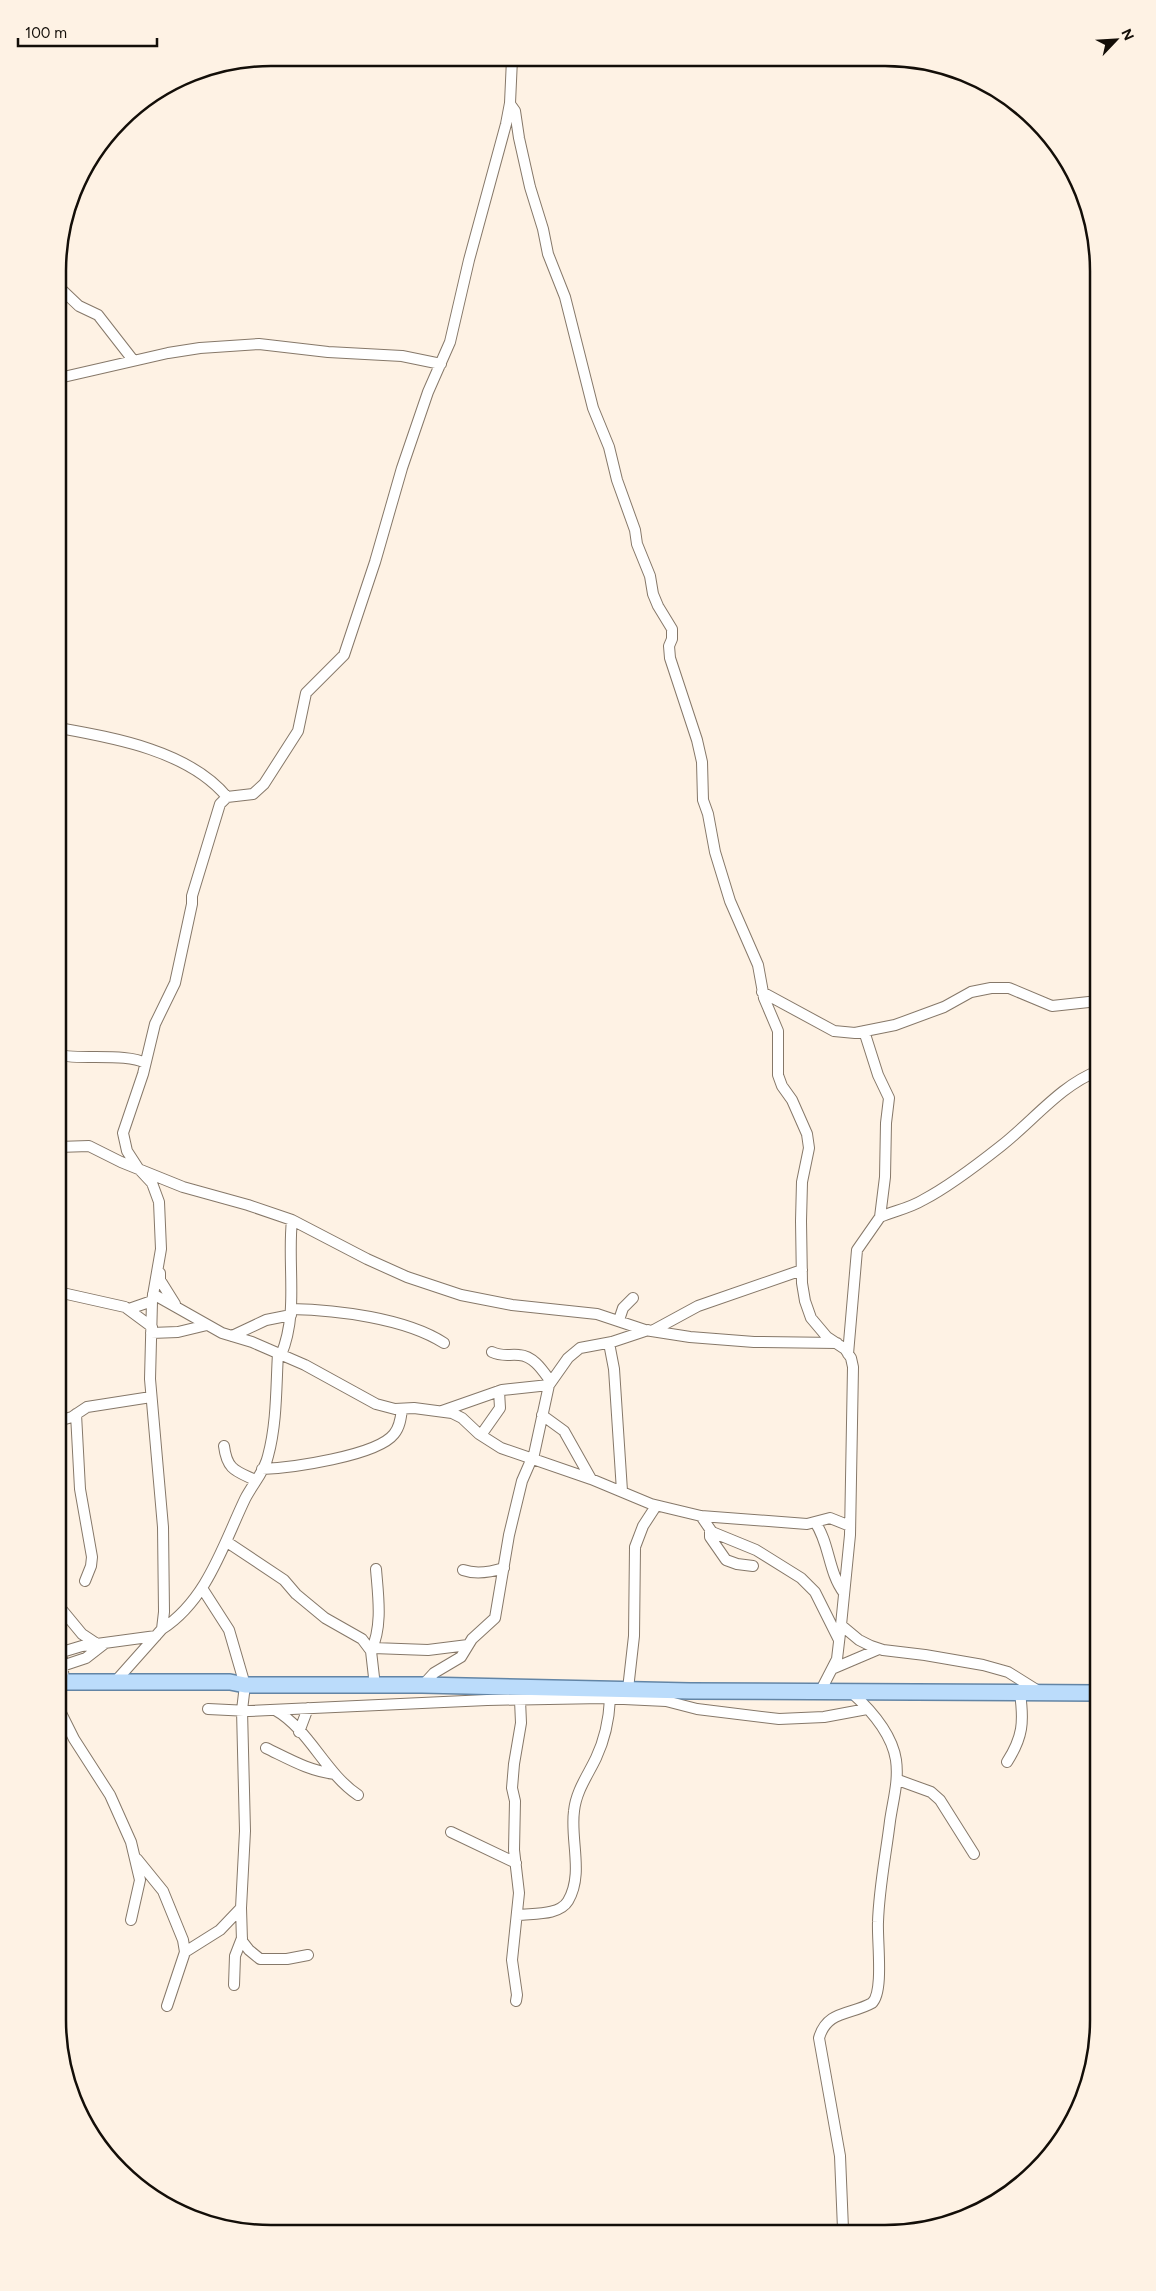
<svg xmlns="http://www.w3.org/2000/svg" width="1156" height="2291" font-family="Figtree,sans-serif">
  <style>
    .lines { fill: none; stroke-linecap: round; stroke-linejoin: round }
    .minor-casing { stroke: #867869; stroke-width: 12 }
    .primary-casing { stroke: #6385a5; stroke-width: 18 }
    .minor { stroke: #fff; stroke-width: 10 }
    .primary { stroke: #bbdcfb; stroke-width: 15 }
    .rim { fill: none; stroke: #130e08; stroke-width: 2.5 }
  </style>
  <rect width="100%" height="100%" fill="#fef2e4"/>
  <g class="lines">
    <g class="minor-casing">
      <path id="minor" d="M510,104L515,111L519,138L530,187L543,229L548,254L565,297L593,408L609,447L617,480L635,530L637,544L650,576L653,594L658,606L672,629V639L669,646L670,658L697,740L702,762L703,800L708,814L715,852L730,901L758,965L764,998L778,1031V1075L782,1086L792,1100L807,1134L809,1148L802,1182L801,1221L802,1283L805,1301L811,1318L827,1337L845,1349L851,1358L853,1367L850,1535L841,1625L837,1659L820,1692
        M59,287L79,306L98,315L133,360
        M59,378L168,353L200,348L259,344L328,352L402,356L441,364
        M59,728C115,738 189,751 227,797
        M762,992L834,1031L855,1033L895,1025L944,1007L971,992L991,988H1009L1052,1006L1098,1001
        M58,1055C82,1060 128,1053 145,1063
        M58,1147L89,1146L121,1162L183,1187L248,1205L292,1220L367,1259L407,1277L461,1295L512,1305L597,1314L645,1330L690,1337L754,1342L837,1343
        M880,1217C894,1211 910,1208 923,1200C950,1186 977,1165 1001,1146C1033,1121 1061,1085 1098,1071
        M160,1273V1280L175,1304
        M58,1292L125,1307L152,1327
        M153,1294L222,1333L252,1342L305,1365L376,1404L395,1409L414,1408L452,1413L462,1418L479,1434L501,1448L591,1479L651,1504L701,1516L807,1524L830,1518L850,1526
        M129,1309L152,1301
        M291,1309C337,1310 405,1318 444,1343
        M619,1320L623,1308L633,1298
        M652,1331L698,1306L802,1270
        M151,1333L178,1332L207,1325
        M232,1336L266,1320L291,1315
        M609,1343L614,1369L622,1491
        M492,1352C502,1357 509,1354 519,1355C534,1356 543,1371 551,1382
        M848,1354L857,1250L880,1217L885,1177L886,1123L889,1098L878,1075L864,1031
        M281,1355C299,1312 287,1265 292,1220
        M442,1411L502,1390L549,1385
        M76,1414L80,1489L92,1557L91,1566L85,1581
        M542,1415L564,1431L591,1479
        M58,1421L72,1417L87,1407L151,1397
        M481,1435L500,1408L499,1391
        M224,1446C227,1470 236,1471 255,1480
        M533,1459L549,1385L568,1358L580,1348L612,1342L648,1330
        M262,1469C290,1468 377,1456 394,1434C400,1427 401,1417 402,1409
        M701,1516L712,1532L756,1550L801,1578L815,1592L839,1640
        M815,1522C830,1544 828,1572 844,1593
        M710,1530V1537L726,1560L737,1564L753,1566
        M227,1542L284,1580L296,1594L325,1618L362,1639L371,1651L375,1686
        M463,1570C477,1575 491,1572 504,1568
        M202,1588L229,1630L245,1685L242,1710L245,1831L241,1908L242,1941L249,1950L260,1959H287L308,1955
        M58,1605L82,1634L97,1644
        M58,1616L64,1682
        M841,1625L859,1640L871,1646L883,1650L925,1655L983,1665L1008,1672L1040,1692
        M162,1629C207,1600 223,1545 245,1499C252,1485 265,1471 268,1456C277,1423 276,1387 278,1353
        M373,1648L428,1650L468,1645
        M371,1651C383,1626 378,1595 376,1569
        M62,1652L82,1646L156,1636
        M62,1666L86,1658L104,1644
        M832,1669L879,1649
        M114,1683L162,1629L164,1612L163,1527L150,1379L152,1301L161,1249L159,1202L152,1183L138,1168L127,1151L123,1133L143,1074L155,1024L175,983L192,904V896L220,804L227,797L253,794L264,784L298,731L306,693L344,655L375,562L402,468L428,392L450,342L469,260L506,124L510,103L512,59
        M423,1685L434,1673L461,1657L472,1639L495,1618L509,1535L522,1481L532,1458
        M628,1689L634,1636L635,1547L643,1526L656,1506
        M58,1707L74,1739L110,1795L131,1842L140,1880L131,1920
        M208,1709L249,1711L487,1700L603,1698L666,1701L697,1709L779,1719L824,1717L867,1709
        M275,1710C309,1729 325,1773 358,1795
        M299,1732L308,1708
        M266,1748C289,1759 309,1771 335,1774
        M1007,1762C1023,1737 1024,1722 1020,1693
        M898,1780L931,1792L940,1800L974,1854
        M451,1832L516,1863
        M137,1859L163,1891L183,1940L185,1952L167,2006
        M518,1915C532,1913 559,1916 568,1901C584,1874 570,1840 574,1811C576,1791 588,1775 596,1758C605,1739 609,1719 610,1699
        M185,1952L220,1930L241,1908
        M234,1985L235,1956L242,1938
        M516,2001L517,1995L512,1960L519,1893L514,1850L515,1801L512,1788L514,1764L521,1723L520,1700
        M843,2229L840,2156L819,2038C827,2010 851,2015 872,2003C884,1992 877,1941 878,1922C879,1888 886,1854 890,1821C893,1800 899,1781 896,1760C892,1734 871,1710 851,1692"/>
    </g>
    <g class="primary-casing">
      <path id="primary" d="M58,1682H230L245,1685H422L690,1691L1098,1693"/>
    </g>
    <use href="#minor" class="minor"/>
    <use href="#primary" class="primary"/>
  </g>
  <path d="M0 0H1156V2291H0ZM271 66H885A205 205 0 0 1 1090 271V2020A205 205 0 0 1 885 2225H271A205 205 0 0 1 66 2020V271A205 205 0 0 1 271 66Z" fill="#fef2e4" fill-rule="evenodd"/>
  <path class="rim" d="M271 66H885A205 205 0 0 1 1090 271V2020A205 205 0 0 1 885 2225H271A205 205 0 0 1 66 2020V271A205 205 0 0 1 271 66Z"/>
  <g transform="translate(1116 40) rotate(65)" stroke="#fef2e4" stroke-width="4" paint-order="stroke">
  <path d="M0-4L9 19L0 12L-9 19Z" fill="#130e08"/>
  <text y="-8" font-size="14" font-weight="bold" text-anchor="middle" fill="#130e08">N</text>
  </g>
  <path d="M18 38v8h139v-8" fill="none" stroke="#130e08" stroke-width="2.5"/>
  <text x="25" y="38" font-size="15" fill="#130e08" stroke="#fef2e4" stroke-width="4" paint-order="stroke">100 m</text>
</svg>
